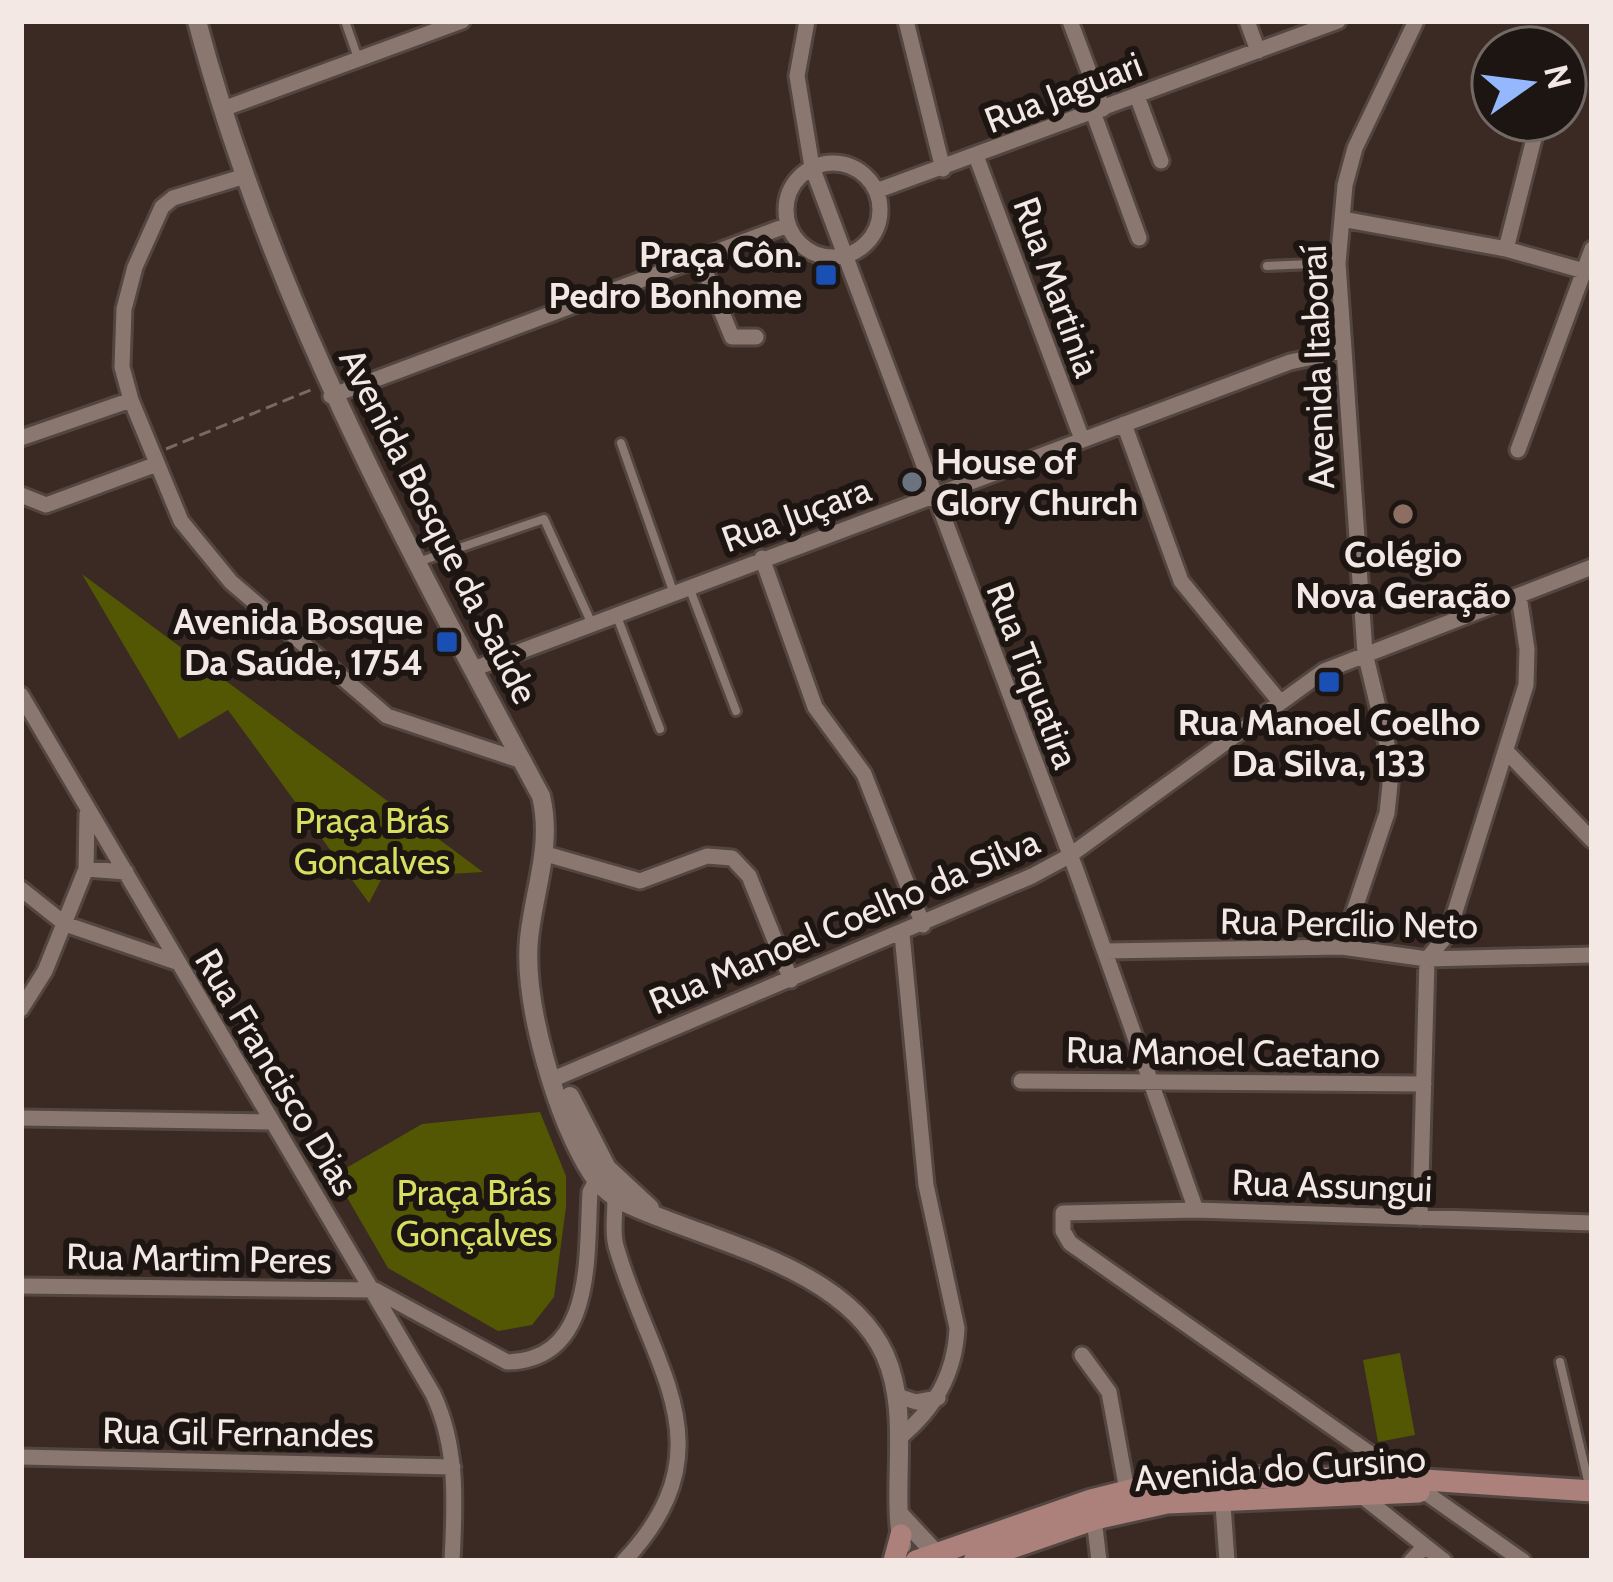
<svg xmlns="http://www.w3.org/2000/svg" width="1613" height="1582" font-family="Cabin,sans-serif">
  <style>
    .green { fill: #535602 }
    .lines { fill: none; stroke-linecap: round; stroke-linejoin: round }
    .service-casing { stroke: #534540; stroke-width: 14 }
    .minor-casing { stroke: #534540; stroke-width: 21 }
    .tertiary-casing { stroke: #534540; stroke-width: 24 }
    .secondary-casing { stroke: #534540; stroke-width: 27 }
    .path { stroke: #786963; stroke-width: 3; stroke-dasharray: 12 6; stroke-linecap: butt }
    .service { stroke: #8a776f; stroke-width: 8 }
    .minor { stroke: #8a776f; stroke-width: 15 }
    .tertiary { stroke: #8a776f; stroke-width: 18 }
    .secondary { stroke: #ac817c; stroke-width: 21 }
    .transit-dot { fill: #1a4fb4; stroke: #1c1511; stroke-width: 4.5 }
    .worship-dot { fill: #6b7280; stroke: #1c1511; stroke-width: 4.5 }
    .education-dot { fill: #8d6e63; stroke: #1c1511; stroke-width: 4.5 }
    .labels { text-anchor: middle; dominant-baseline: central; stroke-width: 12; stroke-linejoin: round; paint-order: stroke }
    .street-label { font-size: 36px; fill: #f3e8e3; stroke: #1c1511 }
    .poi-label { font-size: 36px; font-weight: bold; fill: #f3e8e3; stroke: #1c1511; text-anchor: end }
    .park-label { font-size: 36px; fill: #d8de60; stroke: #1c1511 }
  </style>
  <rect width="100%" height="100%" fill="#3a2a23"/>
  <path class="green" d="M82,574L483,872L382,878L369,903L228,710L179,739Z
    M540,1112L566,1176V1207L554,1297L532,1325L498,1331L388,1268L334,1175L422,1124Z
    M1400,1353L1415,1435L1378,1442L1363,1360Z"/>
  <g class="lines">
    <g class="service-casing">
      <path id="service" d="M345,21L358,58
        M1267,266L1336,263
        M621,443L673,591
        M421,561L544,519L591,622
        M689,587L736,711
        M616,614L660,729
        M1560,1362L1590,1489"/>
    </g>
    <g class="minor-casing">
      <path id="minor" d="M807,21L797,76L812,167L1077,873L1196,1210
        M906,21L943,169
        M1070,21L1103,109
        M1247,21L1258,51
        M1137,96L1161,161
        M223,109L462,21
        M1093,112L1139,238
        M976,156L1082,439
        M786 210a47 47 0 1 1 94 0a47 47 0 1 1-94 0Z
        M242,177L173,198L162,207L135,267L124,309L122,367L131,400L181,521L231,582L387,716L522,761
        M876,191L1338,21
        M1342,219L1506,249L1584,271
        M1506,249L1538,123
        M700,259L732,337H756
        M331,396L788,225
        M1124,424L1181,581L1280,702
        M21,438L131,400
        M1518,450L1592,249
        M21,495L46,505L157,464
        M762,558L815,707L864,774L923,925
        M476,668L1290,362L1341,351
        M21,695L433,1394C458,1447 455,1503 452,1561
        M1507,752L1592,840
        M546,854L640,881L707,856L732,858L749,876L791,980
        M86,869L126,872
        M21,889L65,924L176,962
        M1342,947L1387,813L1392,765L1365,653L1338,263L1345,185L1355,148L1416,21
        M1105,951L1342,947L1427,959L1592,955
        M21,1009L45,971L86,869L87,814
        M551,1080L1032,876L1069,856L1324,671L1592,567
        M1021,1081L1424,1084
        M21,1118L270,1122
        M614,1191C617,1210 611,1227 616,1246C651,1369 732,1446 624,1561
        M1420,1218L1427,959L1448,934L1526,685L1527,649L1519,596
        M21,1286L375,1290L507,1362C595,1360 586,1257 590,1192L599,1174
        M1082,1355L1109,1392L1128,1496
        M895,1395L916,1402L938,1398
        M898,1439C934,1410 955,1375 957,1328L926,1185L902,934
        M21,1457L453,1467
        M1221,1477L1227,1561
        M1357,1492L1444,1561
        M1093,1510L1099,1561
        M1411,1561L1424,1547
        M1523,1561L1070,1243L1063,1231V1213L1196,1210L1592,1223"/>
    </g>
    <g class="tertiary-casing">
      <path id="tertiary" d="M197,21C270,297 406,546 541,796C553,846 534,889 529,939C523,1004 557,1119 592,1174C608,1199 632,1206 659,1217C734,1247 849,1275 885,1355C911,1413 891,1484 902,1545
        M570,1096L607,1168L650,1208
        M901,1516L943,1561"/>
    </g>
    <g class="secondary-casing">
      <path id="secondary" d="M894,1561L901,1535
        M916,1561L1091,1500L1163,1482L1221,1477L1410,1479L1592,1491
        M974,1561L1095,1519L1167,1503L1419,1492"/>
    </g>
    <path class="path" d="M166,449L313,389"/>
    <use href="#service" class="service"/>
    <use href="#minor" class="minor"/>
    <use href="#tertiary" class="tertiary"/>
    <use href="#secondary" class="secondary"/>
  </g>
  <g class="transit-dot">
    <rect x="814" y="263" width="24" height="24" rx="6"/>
    <rect x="435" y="630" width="24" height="24" rx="6"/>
    <rect x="1317" y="670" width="24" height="24" rx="6"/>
  </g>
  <circle class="worship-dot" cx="912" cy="482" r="12"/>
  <circle class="education-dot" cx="1403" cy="514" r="12"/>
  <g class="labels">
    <g class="street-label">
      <text transform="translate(1063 92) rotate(-21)">Rua Jaguari</text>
      <text transform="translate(1057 287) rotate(70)">Rua Martinia</text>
      <text transform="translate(1317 367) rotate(-92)">Avenida Itaboraí</text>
      <text transform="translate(796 514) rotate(-20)">Rua Juçara</text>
      <text transform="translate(439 526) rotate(63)">Avenida Bosque da Saúde</text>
      <text transform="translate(1033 675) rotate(69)">Rua Tiquatira</text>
      <text transform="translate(844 921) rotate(-23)">Rua Manoel Coelho da Silva</text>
      <text transform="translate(1349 923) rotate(1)">Rua Percílio Neto</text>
      <text transform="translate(1223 1052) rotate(1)">Rua Manoel Caetano</text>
      <text transform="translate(277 1072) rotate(59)">Rua Francisco Dias</text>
      <text transform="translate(1332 1185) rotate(2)">Rua Assungui</text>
      <text transform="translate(199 1258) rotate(1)">Rua Martim Peres</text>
      <text transform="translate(238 1432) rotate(1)">Rua Gil Fernandes</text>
      <text transform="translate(1280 1468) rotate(-4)">Avenida do Cursino</text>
    </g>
    <g class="poi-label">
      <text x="802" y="254">Praça Côn.<tspan x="802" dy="41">Pedro Bonhome</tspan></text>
      <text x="936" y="461" text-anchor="start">House of<tspan x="936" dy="41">Glory Church</tspan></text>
      <text x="1403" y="554" text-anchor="middle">Colégio<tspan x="1403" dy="41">Nova Geração</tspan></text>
      <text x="423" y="621">Avenida Bosque<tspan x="423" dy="41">Da Saúde, 1754</tspan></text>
      <text x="1329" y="722" text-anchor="middle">Rua Manoel Coelho<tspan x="1329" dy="41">Da Silva, 133</tspan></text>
    </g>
    <g class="park-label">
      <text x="372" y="820">Praça Brás<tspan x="372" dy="41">Goncalves</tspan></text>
      <text x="474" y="1192">Praça Brás<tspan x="474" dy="41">Gonçalves</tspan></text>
    </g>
  </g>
  <rect width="1613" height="1582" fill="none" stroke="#f3e8e3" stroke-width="48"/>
  <g transform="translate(1529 84) rotate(76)"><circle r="57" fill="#1c1511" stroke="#726965" stroke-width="3"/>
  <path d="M0-9L21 45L0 30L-21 45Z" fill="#94b7fd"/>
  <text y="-18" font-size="33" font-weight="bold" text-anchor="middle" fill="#f3e8e3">N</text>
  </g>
</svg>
